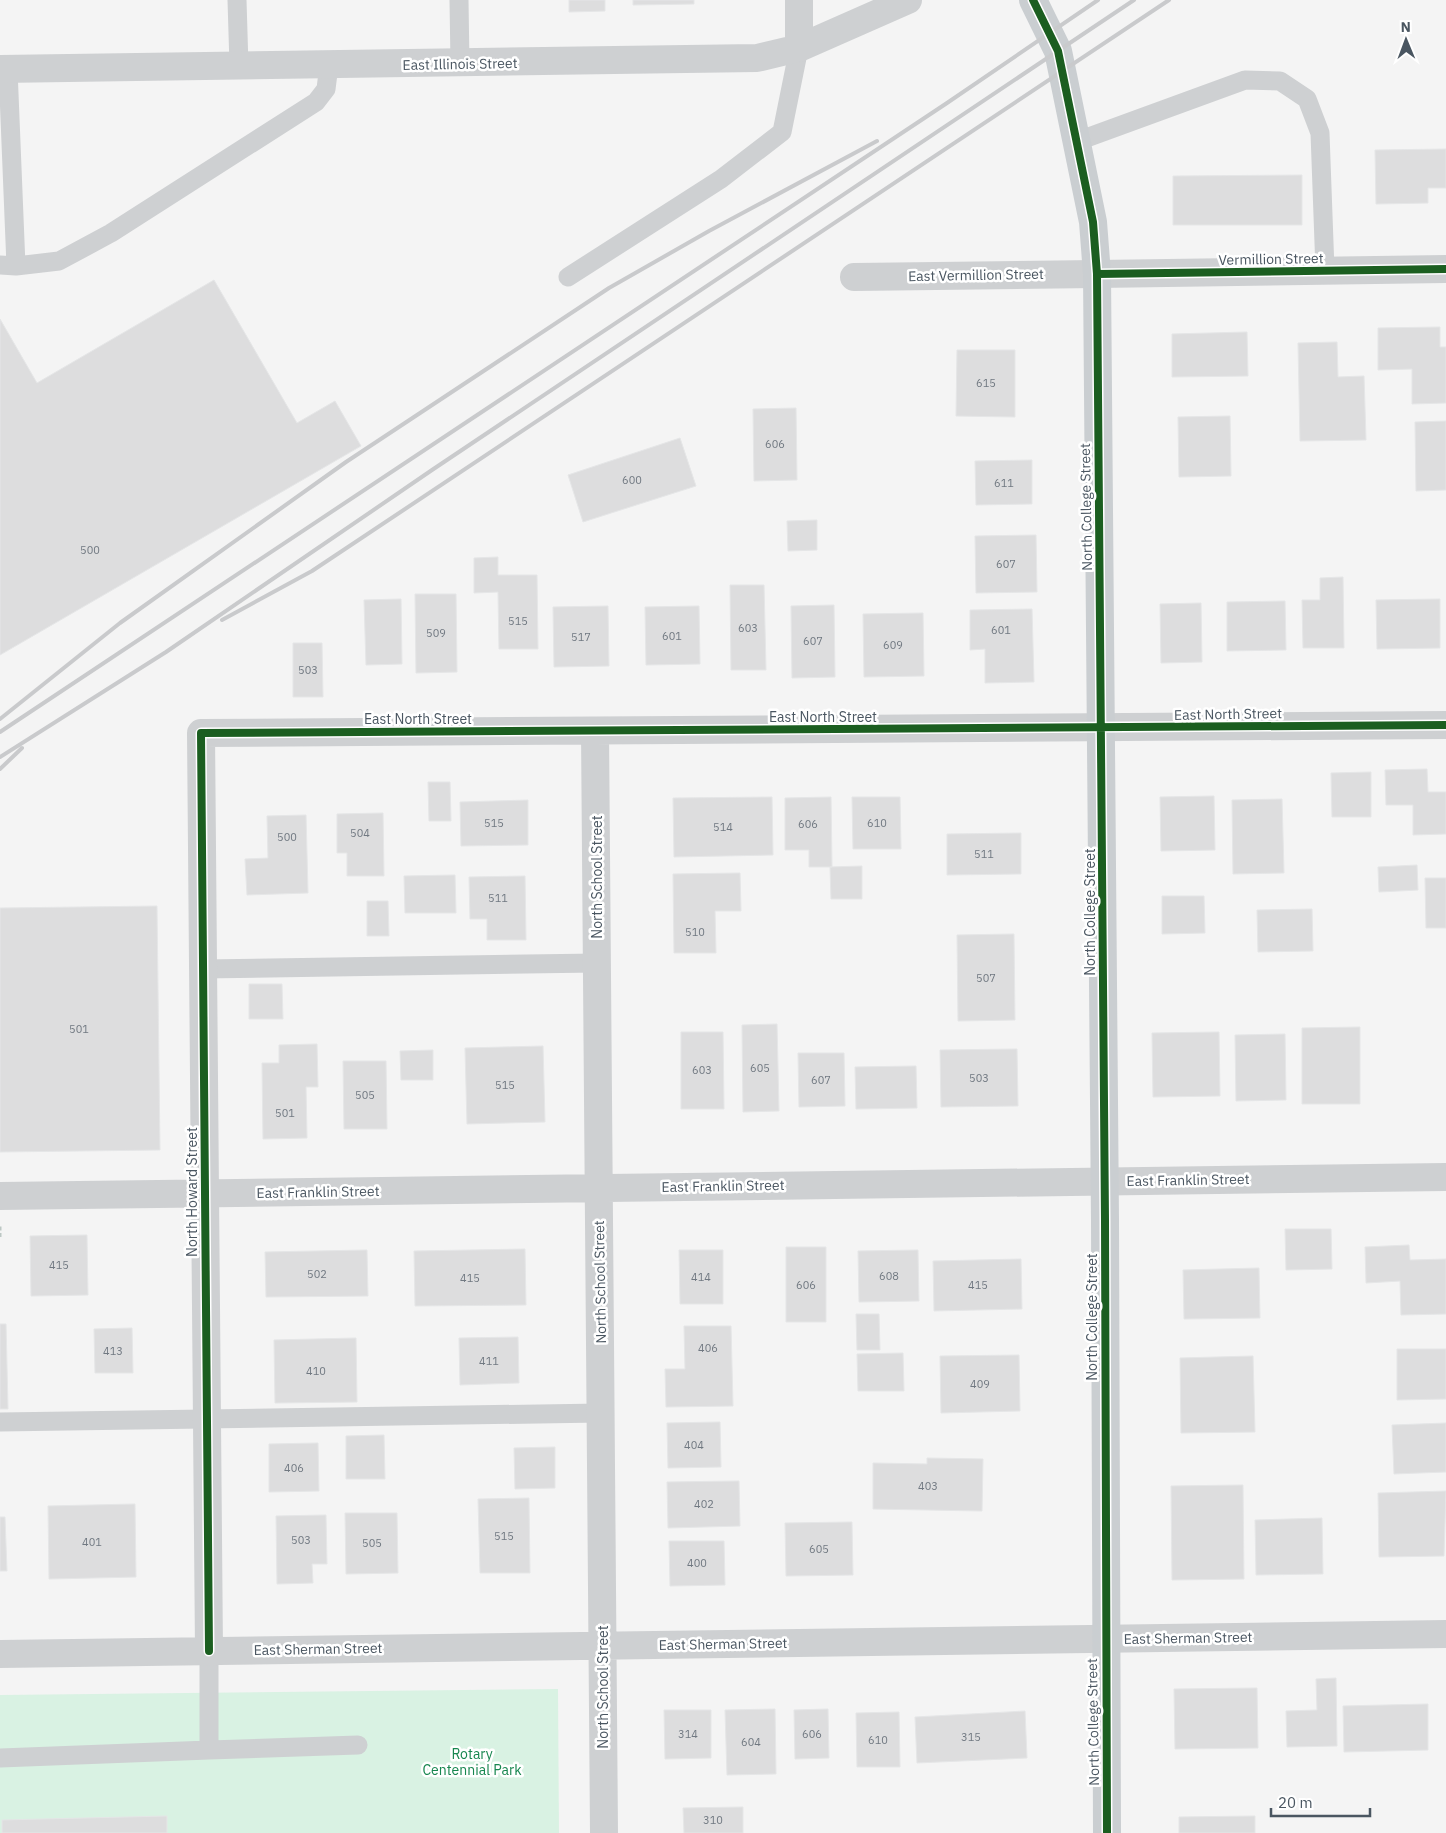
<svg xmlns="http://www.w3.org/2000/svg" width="1446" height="1833" font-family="'IBM Plex Sans',sans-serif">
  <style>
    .green { fill: #d9f2e3 }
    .building { fill: #ddddde; stroke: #e5e6e7 }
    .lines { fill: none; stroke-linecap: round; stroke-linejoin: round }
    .path { stroke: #bcc7c4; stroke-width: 3; stroke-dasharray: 4 2.5; stroke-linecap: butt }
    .service { stroke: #ced0d2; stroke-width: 19 }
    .minor { stroke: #ced0d2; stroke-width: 28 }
    .tertiary { stroke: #ced0d2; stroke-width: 28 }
    .primary { stroke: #caced1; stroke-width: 28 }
    .rail { stroke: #c9cacc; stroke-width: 4 }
    .cycleway-casing { stroke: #fff; stroke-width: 11 }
    .cycleway { stroke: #1b5e20; stroke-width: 8 }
    .labels { text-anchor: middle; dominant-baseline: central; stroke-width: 5; stroke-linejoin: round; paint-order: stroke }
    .number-label { font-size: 11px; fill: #707881 }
    .street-label { font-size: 14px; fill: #4a5661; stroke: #fff }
    .park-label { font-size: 14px; fill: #17864f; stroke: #fff }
  </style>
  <rect width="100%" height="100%" fill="#f4f4f4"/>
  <path class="green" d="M558,1689L559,1833H0V1695Z"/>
  <path class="building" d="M569,0H605V11L569,12Z
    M633,0H694V4L633,5Z
    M1446,149V188H1428V203L1376,204L1375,150Z
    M1302,175V225H1173V176Z
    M214,280L297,423L335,401L361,446L0,655V319L37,383Z
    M1440,327V347H1446V403L1412,404V369L1378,370V328Z
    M1247,332L1248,376L1172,377V334Z
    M1337,342L1338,377L1364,376L1366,440L1300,441L1298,343Z
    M957,350H1015V417L956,416Z
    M796,408L797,480L754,481L753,409Z
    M1230,416L1231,476L1179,477L1178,417Z
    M1446,421V490L1416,491L1415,422Z
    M680,438L696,486L583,522L568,475Z
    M1032,460V504L976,505L975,461Z
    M817,520V550L788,551L787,521Z
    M1036,535L1037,592L976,593L975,536Z
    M498,557V575H537L538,649H499L498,592L474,593V558Z
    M1343,577L1344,648H1303L1302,600H1320V578Z
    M730,585H764L766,670H731Z
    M415,594H456L457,672L416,673Z
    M401,599L402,664L366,665L364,600Z
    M1440,599V648L1377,649L1376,600Z
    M1285,601L1286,650L1227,651V602Z
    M1201,603L1202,662L1161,663L1160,604Z
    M834,605L835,677L792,678L791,606Z
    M608,606L609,666L554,667L553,607Z
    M699,606L700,664L646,665L645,607Z
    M1032,609L1034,682L985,683V649L970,650V610Z
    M923,613L924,676L864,677L863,614Z
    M293,643H322L323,697H293Z
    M1427,769L1428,792H1446V834L1413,835V805H1386L1385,770Z
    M1371,772V817H1332L1331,773Z
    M428,782H450L451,821H429Z
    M1214,796L1215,850L1161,851L1160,797Z
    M772,797L773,855L674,857L673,798Z
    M831,797L832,867H809V850H785V798Z
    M852,797H900L901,849H853Z
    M1282,799L1284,873L1233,874L1232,800Z
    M528,800V845L461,846L460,802Z
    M383,813L384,876H347V853H337V814Z
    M306,815L308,893L247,895L245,859L268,858L267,816Z
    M1021,833V874L947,875V834Z
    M1417,865L1418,890L1379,892L1378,867Z
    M862,866V899H831L830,867Z
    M740,873L741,911H715L716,953H674L673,874Z
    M455,875L456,913H405L404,876Z
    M525,876L526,940H487V919H470L469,877Z
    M1425,878H1446V928H1426Z
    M1162,896H1204L1205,933L1162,934Z
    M367,901H388L389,936H367Z
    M157,906L160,1150L0,1152V908Z
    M1312,909L1313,951L1258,952L1257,910Z
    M1014,934L1015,1020L958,1021L957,935Z
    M249,984H282L283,1019H249Z
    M777,1024L779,1111L743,1112L742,1025Z
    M1360,1027V1104H1302V1028Z
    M681,1032H723L724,1109H681Z
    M1219,1032L1220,1096L1153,1097L1152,1033Z
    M1285,1034L1286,1100L1236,1101L1235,1035Z
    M317,1044L318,1087H306L307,1138L263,1139L262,1063H279V1045Z
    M543,1046L545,1122L467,1124L465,1048Z
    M1017,1049L1018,1106L941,1107L940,1050Z
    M433,1050V1080H401L400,1051Z
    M798,1053H844L845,1106L799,1107Z
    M343,1061H386L387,1129H344Z
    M916,1066L917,1108L856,1109L855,1067Z
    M1285,1229H1331L1332,1269L1286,1270Z
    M87,1235L88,1295L31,1296L30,1236Z
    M1409,1245L1410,1260L1446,1259V1314L1401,1315L1400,1281L1366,1283L1365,1247Z
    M786,1247H826V1322H786Z
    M525,1249L526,1305L415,1306L414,1251Z
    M367,1250L368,1296L266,1297L265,1252Z
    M679,1250H723V1304H680Z
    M918,1250L919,1301L859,1302L858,1251Z
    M1021,1259L1022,1309L934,1311L933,1261Z
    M1259,1268L1260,1318L1184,1319L1183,1270Z
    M856,1314H879L880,1350H857Z
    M0,1324H6L8,1409H0Z
    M684,1326H731L733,1406L666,1407L665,1369H685Z
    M132,1328L133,1373H95L94,1329Z
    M518,1337L519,1383L460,1385L459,1338Z
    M356,1338L357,1402L275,1403L274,1340Z
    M1397,1349H1446V1399L1397,1400Z
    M903,1353L904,1391H858L857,1354Z
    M1019,1355L1020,1411L941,1413L940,1356Z
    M1253,1356L1255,1432L1181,1433L1180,1358Z
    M720,1422L721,1467L668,1468L667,1423Z
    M1446,1423V1472L1394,1474L1392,1425Z
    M384,1435L385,1479H346V1436Z
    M318,1443L319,1491L269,1492V1444Z
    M555,1447V1488L515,1489L514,1448Z
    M927,1458L983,1459L982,1511L873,1509V1463L927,1464Z
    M739,1481L740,1526L668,1528L667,1482Z
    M1243,1485L1244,1579L1172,1580L1171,1486Z
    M1446,1491L1444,1556L1379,1557L1378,1493Z
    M529,1498L530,1573H480L478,1499Z
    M135,1504L136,1577L49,1579L48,1506Z
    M345,1513H397L398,1573L346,1574Z
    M326,1515L327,1564H312L313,1583L277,1584L276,1516Z
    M0,1517H5L7,1571H0Z
    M1322,1518L1323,1574L1256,1575L1255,1520Z
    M852,1522L853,1575L786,1576L785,1523Z
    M669,1541H724L725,1585L670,1586Z
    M1336,1678L1337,1746L1287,1747L1286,1711L1317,1710L1316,1679Z
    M1257,1688L1258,1748L1175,1749L1174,1689Z
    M1428,1704V1750L1344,1752L1343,1706Z
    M775,1709L776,1774L727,1775L725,1710Z
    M828,1709L829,1758L795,1759L794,1710Z
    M664,1710H711V1758L665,1759Z
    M1025,1711L1027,1758L917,1763L915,1717Z
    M899,1712L900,1767H857L856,1713Z
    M743,1807V1833H684L683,1808Z
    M167,1816V1833H2V1820Z
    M1255,1816V1833H1179V1817Z"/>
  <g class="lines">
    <path class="path" d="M0,1237V1225"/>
    <path class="service" d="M237,0L239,66
      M459,0L460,64
      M8,69L16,266
      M1078,141L1245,80L1280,81L1307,99L1320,133L1325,270
      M0,265L16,266L59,261L111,233L316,102L326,89L329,65
      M568,277L721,179L782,132L799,48
      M203,969L597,963
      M0,1422L601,1413
      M209,1750L358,1745
      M0,1758L209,1750V1651"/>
    <path class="minor" d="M854,277L1097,274
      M595,731L604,1833
      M0,1196L1446,1177
      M209,1651L201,733L1446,725
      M0,1654L1446,1634"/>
    <path class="tertiary" d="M799,48V0
      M0,69L757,58L799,48L908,0
      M1097,274L1446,269"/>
    <path class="primary" d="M1033,0L1058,51L1093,222L1097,274L1105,1220L1107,1833"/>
    <path class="rail" d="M222,620L312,571L1169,0
      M0,719L120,623L346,462L609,288L709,231L877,141
      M0,732L947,103L1098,0
      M0,757L166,652L432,470L1134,0
      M0,769L22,748"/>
    <g class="cycleway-casing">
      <path id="cycleway" d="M1033,0L1058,51L1093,222L1097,274L1105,1220L1107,1833
        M1097,274L1446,269
        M209,1651L201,733L1446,725"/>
    </g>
    <use href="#cycleway" class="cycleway"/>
  </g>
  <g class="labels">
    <g class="number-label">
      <text x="986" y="383">615</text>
      <text x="775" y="444">606</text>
      <text x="632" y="480">600</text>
      <text x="1004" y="483">611</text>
      <text x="90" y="550">500</text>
      <text x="1006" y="564">607</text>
      <text x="518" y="621">515</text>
      <text x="748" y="628">603</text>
      <text x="1001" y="630">601</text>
      <text x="436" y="633">509</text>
      <text x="672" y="636">601</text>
      <text x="581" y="637">517</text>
      <text x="813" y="641">607</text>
      <text x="893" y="645">609</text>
      <text x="308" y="670">503</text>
      <text x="494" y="823">515</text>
      <text x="877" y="823">610</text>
      <text x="808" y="824">606</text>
      <text x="723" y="827">514</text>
      <text x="360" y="833">504</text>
      <text x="287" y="837">500</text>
      <text x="984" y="854">511</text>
      <text x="498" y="898">511</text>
      <text x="695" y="932">510</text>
      <text x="986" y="978">507</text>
      <text x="79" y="1029">501</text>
      <text x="760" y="1068">605</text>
      <text x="702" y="1070">603</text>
      <text x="979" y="1078">503</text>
      <text x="821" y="1080">607</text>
      <text x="505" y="1085">515</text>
      <text x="365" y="1095">505</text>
      <text x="285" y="1113">501</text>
      <text x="59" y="1265">415</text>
      <text x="317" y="1274">502</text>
      <text x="889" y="1276">608</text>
      <text x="701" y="1277">414</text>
      <text x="470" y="1278">415</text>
      <text x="806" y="1285">606</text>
      <text x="978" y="1285">415</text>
      <text x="708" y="1348">406</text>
      <text x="113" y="1351">413</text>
      <text x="489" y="1361">411</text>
      <text x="316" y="1371">410</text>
      <text x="980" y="1384">409</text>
      <text x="694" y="1445">404</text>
      <text x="294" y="1468">406</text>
      <text x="928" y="1486">403</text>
      <text x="704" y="1504">402</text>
      <text x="504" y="1536">515</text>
      <text x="301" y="1540">503</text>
      <text x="92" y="1542">401</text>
      <text x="372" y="1543">505</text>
      <text x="819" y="1549">605</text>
      <text x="697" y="1563">400</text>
      <text x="688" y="1734">314</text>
      <text x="812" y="1734">606</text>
      <text x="971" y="1737">315</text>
      <text x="878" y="1740">610</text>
      <text x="751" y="1742">604</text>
      <text x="713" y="1820">310</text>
    </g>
    <g class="street-label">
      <text transform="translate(460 64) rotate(-1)">East Illinois Street</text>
      <text transform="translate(1271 259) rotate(-1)">Vermillion Street</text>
      <text transform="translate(976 275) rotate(-1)">East Vermillion Street</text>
      <text transform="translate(1086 507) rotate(-91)">North College Street</text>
      <text transform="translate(1228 714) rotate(-1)">East North Street</text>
      <text x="823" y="717">East North Street</text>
      <text x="418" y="719">East North Street</text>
      <text transform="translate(597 877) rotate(-90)">North School Street</text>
      <text transform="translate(1090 912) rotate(-90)">North College Street</text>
      <text transform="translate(1188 1180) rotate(-1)">East Franklin Street</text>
      <text transform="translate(723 1186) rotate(-1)">East Franklin Street</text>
      <text transform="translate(192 1192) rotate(-90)">North Howard Street</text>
      <text transform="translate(318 1192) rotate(-1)">East Franklin Street</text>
      <text transform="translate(600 1282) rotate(-91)">North School Street</text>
      <text transform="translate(1092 1317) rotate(-90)">North College Street</text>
      <text transform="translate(1188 1638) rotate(-1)">East Sherman Street</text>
      <text transform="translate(723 1644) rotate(-1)">East Sherman Street</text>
      <text transform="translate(318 1649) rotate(-1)">East Sherman Street</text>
      <text transform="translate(603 1687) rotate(-90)">North School Street</text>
      <text transform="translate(1093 1722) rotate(-91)">North College Street</text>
    </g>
    <g class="park-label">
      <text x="472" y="1754">Rotary<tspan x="472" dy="16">Centennial Park</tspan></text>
    </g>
  </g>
  <g transform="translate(1406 40) rotate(359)" stroke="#ffffff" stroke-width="4" paint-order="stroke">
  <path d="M0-4L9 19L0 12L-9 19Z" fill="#4a5661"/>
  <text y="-8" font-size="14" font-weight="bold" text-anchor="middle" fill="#4a5661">N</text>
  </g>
  <path d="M1271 1808v8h99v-8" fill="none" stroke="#4a5661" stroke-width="2.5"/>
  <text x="1278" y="1808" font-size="15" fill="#4a5661" stroke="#ffffff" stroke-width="4" paint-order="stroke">20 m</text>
</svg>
